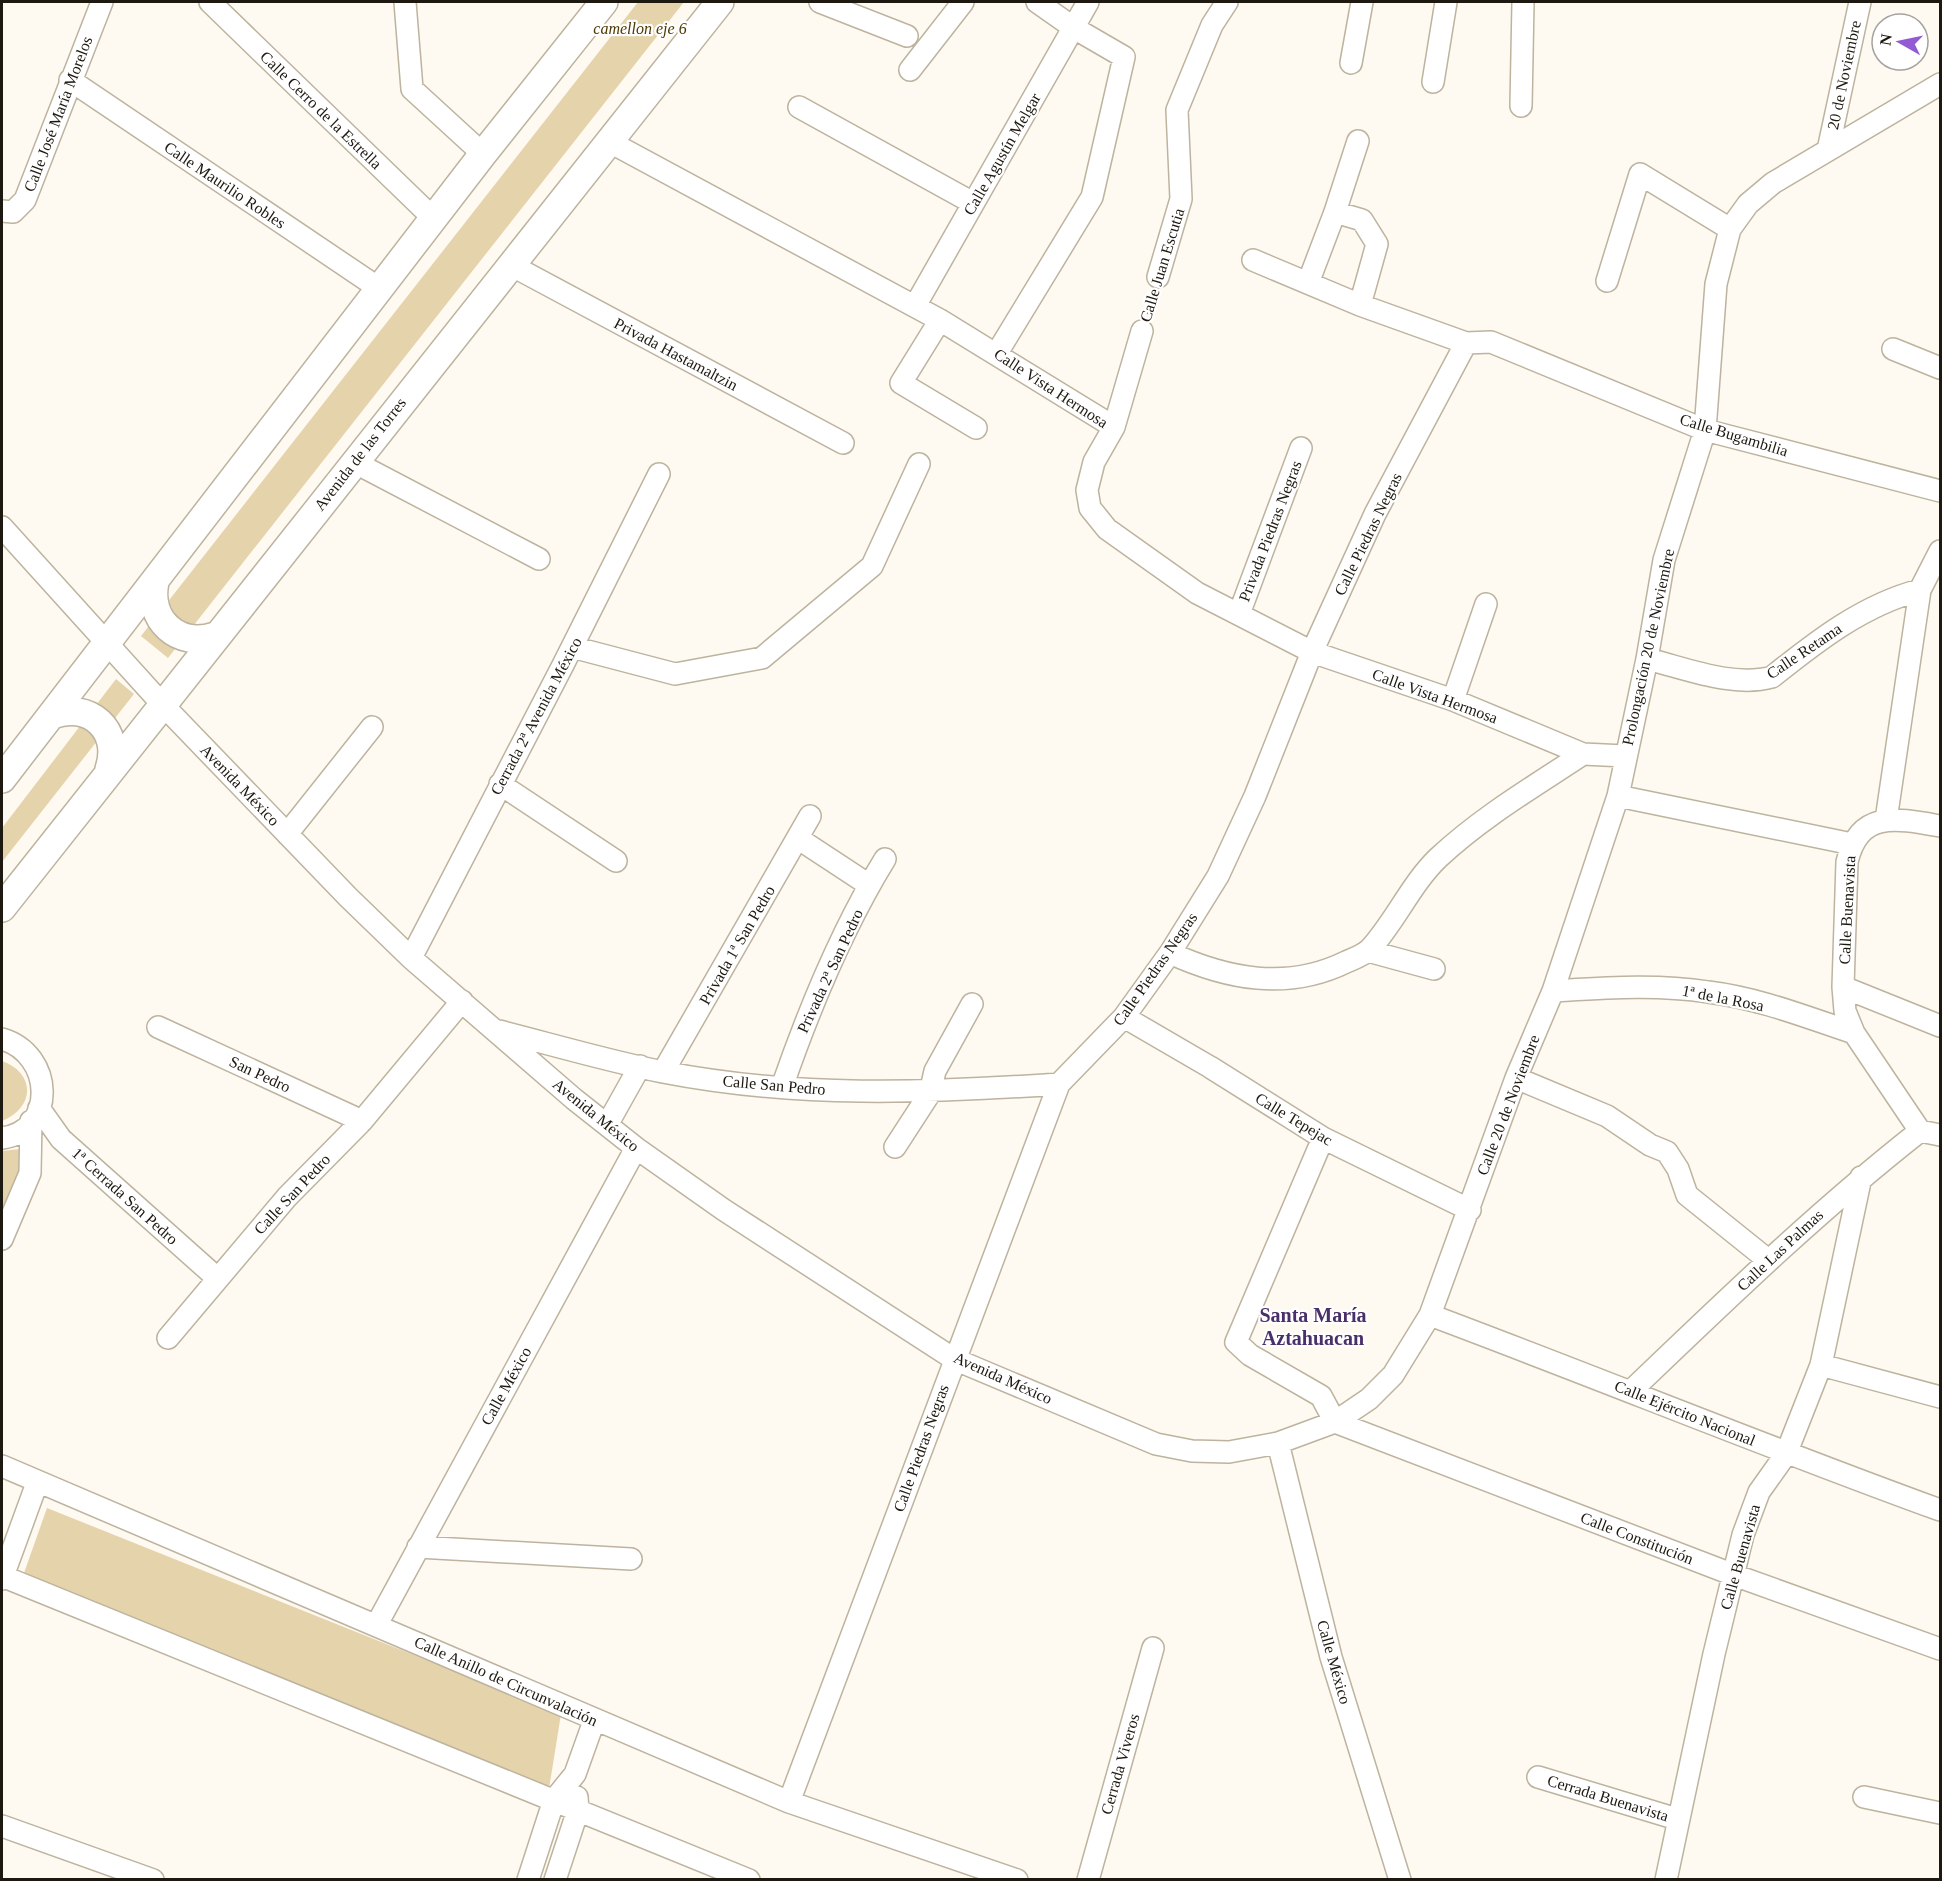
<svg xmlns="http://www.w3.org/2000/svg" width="1942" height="1881" font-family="Georgia,serif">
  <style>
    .green { fill: #e5d3ab }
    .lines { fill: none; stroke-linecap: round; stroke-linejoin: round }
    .minor-casing { stroke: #bdb39e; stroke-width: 24 }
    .major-casing { stroke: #bdb39e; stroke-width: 30 }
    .path { stroke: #858178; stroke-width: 4; stroke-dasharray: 3 3; stroke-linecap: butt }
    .minor { stroke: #fff; stroke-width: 21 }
    .major { stroke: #fff; stroke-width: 27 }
    .labels { text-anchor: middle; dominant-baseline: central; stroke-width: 4.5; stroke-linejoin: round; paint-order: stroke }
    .park-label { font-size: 16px; font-style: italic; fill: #4d3903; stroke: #fff }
    .street-label { font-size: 16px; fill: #1d1911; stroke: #fff }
    .quarter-label { font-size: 20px; font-weight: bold; fill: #4a306b; stroke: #fff }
  </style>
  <rect width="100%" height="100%" fill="#fefaf1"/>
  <path class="green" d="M638,2H684L168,658L141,636Z
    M116,679L134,694L2,862V828Z
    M2,1061C36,1073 35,1108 2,1121Z
    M29,1148L2,1212V1151Z
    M47,1508L561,1714L548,1795L24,1573Z"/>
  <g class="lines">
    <g class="minor-casing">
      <path id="minor" d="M210,2L433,218
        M405,2L412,89L483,154
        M820,2L907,36
        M1351,63L1362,2
        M910,70L963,2
        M70,80L380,289
        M1433,82L1446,2
        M1521,106L1523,2
        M799,107L973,203
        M608,141L940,320L1114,427
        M1358,141L1335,212L1362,220L1377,244L1360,305
        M1828,150L1860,2
        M2,211L13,212L25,200L102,2
        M1253,260L1360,305L1466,343L1491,342L1705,430L1940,491
        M509,264L843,443
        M1158,277L1181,199L1177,110L1212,25L1227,2
        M1607,281L1640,174L1730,229
        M1308,283L1335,212
        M915,306L1088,2
        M940,320L901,383L976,428
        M1142,331L1114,427L1094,462L1087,490L1090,508L1107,529L1197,593L1312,652L1453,700L1583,754L1625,756
        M1893,349L1940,368
        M997,353L1092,197L1124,57L1074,28L1037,2
        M354,462L539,559
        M2,527L162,704L348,897L411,958L574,1099L636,1148L724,1210L954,1359L1156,1444L1192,1451L1229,1452L1278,1443L1335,1422L1369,1399L1393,1375L1430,1315L1516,1078L1553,991L1618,796L1647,659L1664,560L1705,430L1716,284L1730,229L1748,204L1773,183L1940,84
        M1239,614L1301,448
        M572,647L675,674L762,658L872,566L919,464
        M1647,659C1685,668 1733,688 1772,677C1817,641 1863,605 1920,590
        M1453,700L1486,604
        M500,784L616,861
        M1618,796L1852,844
        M1886,820L1920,590L1940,551
        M287,834L372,727
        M799,839L869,885
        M1368,951L1434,969
        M1170,953C1227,979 1287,991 1346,962C1353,959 1364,955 1370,949C1395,922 1411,884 1438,858C1482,817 1533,787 1583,754
        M411,958L563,665L659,474
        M1843,987L1940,1026
        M1553,991C1605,988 1656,984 1708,992C1758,998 1806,1017 1854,1033
        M1124,1017L1210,1067L1323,1138L1470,1210
        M158,1027L362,1121
        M499,1031C554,1045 608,1061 663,1072C796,1098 926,1093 1059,1084
        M2,1039C54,1054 57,1131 2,1138
        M663,1072L810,816
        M1516,1078L1607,1116L1650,1145L1667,1152L1678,1169L1687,1195L1768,1260
        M782,1087C809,1009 842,929 885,859
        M39,1108L61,1139L217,1278
        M607,1125L640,1066
        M1920,1131L1854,1033L1845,1011L1843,987L1847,862C1859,810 1896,818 1940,826
        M1323,1138L1236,1342L1250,1355L1321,1396L1335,1422
        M895,1147L930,1093L935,1071L972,1004
        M2,1239L30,1173L31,1121
        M1430,1315C1601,1379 1769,1448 1940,1510
        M168,1338L287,1197L362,1121L462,1001
        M1821,1365L1940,1397
        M1632,1390C1725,1301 1818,1211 1920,1131L1940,1135
        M1335,1422L1734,1575L1940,1649
        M1278,1443L1331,1657L1400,1880
        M2,1466L789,1802L1017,1880
        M418,1547L631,1559
        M2,1576L749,1880
        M2,1579L37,1483
        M377,1624L636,1148
        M1538,1777L1677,1819
        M1864,1797L1940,1813
        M789,1802L1059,1084L1124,1017L1170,953L1218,876L1255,796L1312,652L1375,514L1466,343
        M2,1826L153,1880
        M528,1880L554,1800L575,1774L594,1721
        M555,1880L578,1810L577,1797
        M1088,1880L1153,1648
        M1666,1880L1714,1654L1743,1535L1759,1492L1786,1454L1821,1365L1861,1177"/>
    </g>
    <g class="major-casing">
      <path id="major" d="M155,582C147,620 178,648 215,636
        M52,715C89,701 122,730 109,769
        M2,779L483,154L604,2
        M2,908L720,2"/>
    </g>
    <path class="path" d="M1147,314L1153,295"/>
    <use href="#minor" class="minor"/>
    <use href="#major" class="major"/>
  </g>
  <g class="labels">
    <g class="park-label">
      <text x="640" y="28">camellon eje 6</text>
    </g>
    <g class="street-label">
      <text transform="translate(1844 75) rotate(-78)">20 de Noviembre</text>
      <text transform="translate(321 110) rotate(44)">Calle Cerro de la Estrella</text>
      <text transform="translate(58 114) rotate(-69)">Calle José María Morelos</text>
      <text transform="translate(1002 154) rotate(-60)">Calle Agustín Melgar</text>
      <text transform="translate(225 185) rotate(34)">Calle Maurilio Robles</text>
      <text transform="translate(1162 265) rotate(-73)">Calle Juan Escutia</text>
      <text transform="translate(676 354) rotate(28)">Privada Hastamaltzin</text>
      <text transform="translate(1051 388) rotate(33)">Calle Vista Hermosa</text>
      <text transform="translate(1734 435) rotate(17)">Calle Bugambilia</text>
      <text transform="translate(360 454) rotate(-52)">Avenida de las Torres</text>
      <text transform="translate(1270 531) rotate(-69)">Privada Piedras Negras</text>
      <text transform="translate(1368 534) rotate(-64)">Calle Piedras Negras</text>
      <text transform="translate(1648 647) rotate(-78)">Prolongación 20 de Noviembre</text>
      <text transform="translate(1804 651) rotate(-34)">Calle Retama</text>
      <text transform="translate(1435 696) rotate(20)">Calle Vista Hermosa</text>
      <text transform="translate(536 716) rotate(-62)">Cerrada 2ª Avenida México</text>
      <text transform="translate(240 785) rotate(46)">Avenida México</text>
      <text transform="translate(1847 910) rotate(-87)">Calle Buenavista</text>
      <text transform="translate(737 945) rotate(-60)">Privada 1ª San Pedro</text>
      <text transform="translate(1155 969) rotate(-55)">Calle Piedras Negras</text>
      <text transform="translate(830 971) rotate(-65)">Privada 2ª San Pedro</text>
      <text transform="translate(1723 998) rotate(11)">1ª de la Rosa</text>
      <text transform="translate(260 1074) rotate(25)">San Pedro</text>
      <text transform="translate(774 1085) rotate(5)">Calle San Pedro</text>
      <text transform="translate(1508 1105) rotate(-69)">Calle 20 de Noviembre</text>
      <text transform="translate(596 1115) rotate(39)">Avenida México</text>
      <text transform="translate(1294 1119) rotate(31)">Calle Tepejac</text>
      <text transform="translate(292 1194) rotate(-47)">Calle San Pedro</text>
      <text transform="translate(125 1196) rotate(42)">1ª Cerrada San Pedro</text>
      <text transform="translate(1780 1250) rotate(-43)">Calle Las Palmas</text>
      <text transform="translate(1003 1378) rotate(24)">Avenida México</text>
      <text transform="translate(506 1386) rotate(-61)">Calle México</text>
      <text transform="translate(1685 1413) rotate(22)">Calle Ejército Nacional</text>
      <text transform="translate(921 1448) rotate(-70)">Calle Piedras Negras</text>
      <text transform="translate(1637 1538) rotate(21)">Calle Constitución</text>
      <text transform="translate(1740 1557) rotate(-74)">Calle Buenavista</text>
      <text transform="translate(1334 1662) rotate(74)">Calle México</text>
      <text transform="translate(506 1681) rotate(24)">Calle Anillo de Circunvalación</text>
      <text transform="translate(1120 1764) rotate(-74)">Cerrada Viveros</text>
      <text transform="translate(1608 1798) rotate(17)">Cerrada Buenavista</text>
    </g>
    <g class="quarter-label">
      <text x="1313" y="1315">Santa María<tspan x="1313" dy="23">Aztahuacan</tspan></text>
    </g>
  </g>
  <rect width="1942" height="1881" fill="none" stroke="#1d1911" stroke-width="6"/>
  <g transform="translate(1900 42) rotate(279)"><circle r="28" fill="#ffffff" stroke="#a5a3a0" stroke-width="1.5"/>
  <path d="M0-4.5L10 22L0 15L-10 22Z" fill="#925bd4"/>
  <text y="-9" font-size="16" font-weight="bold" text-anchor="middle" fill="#1d1911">N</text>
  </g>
</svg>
